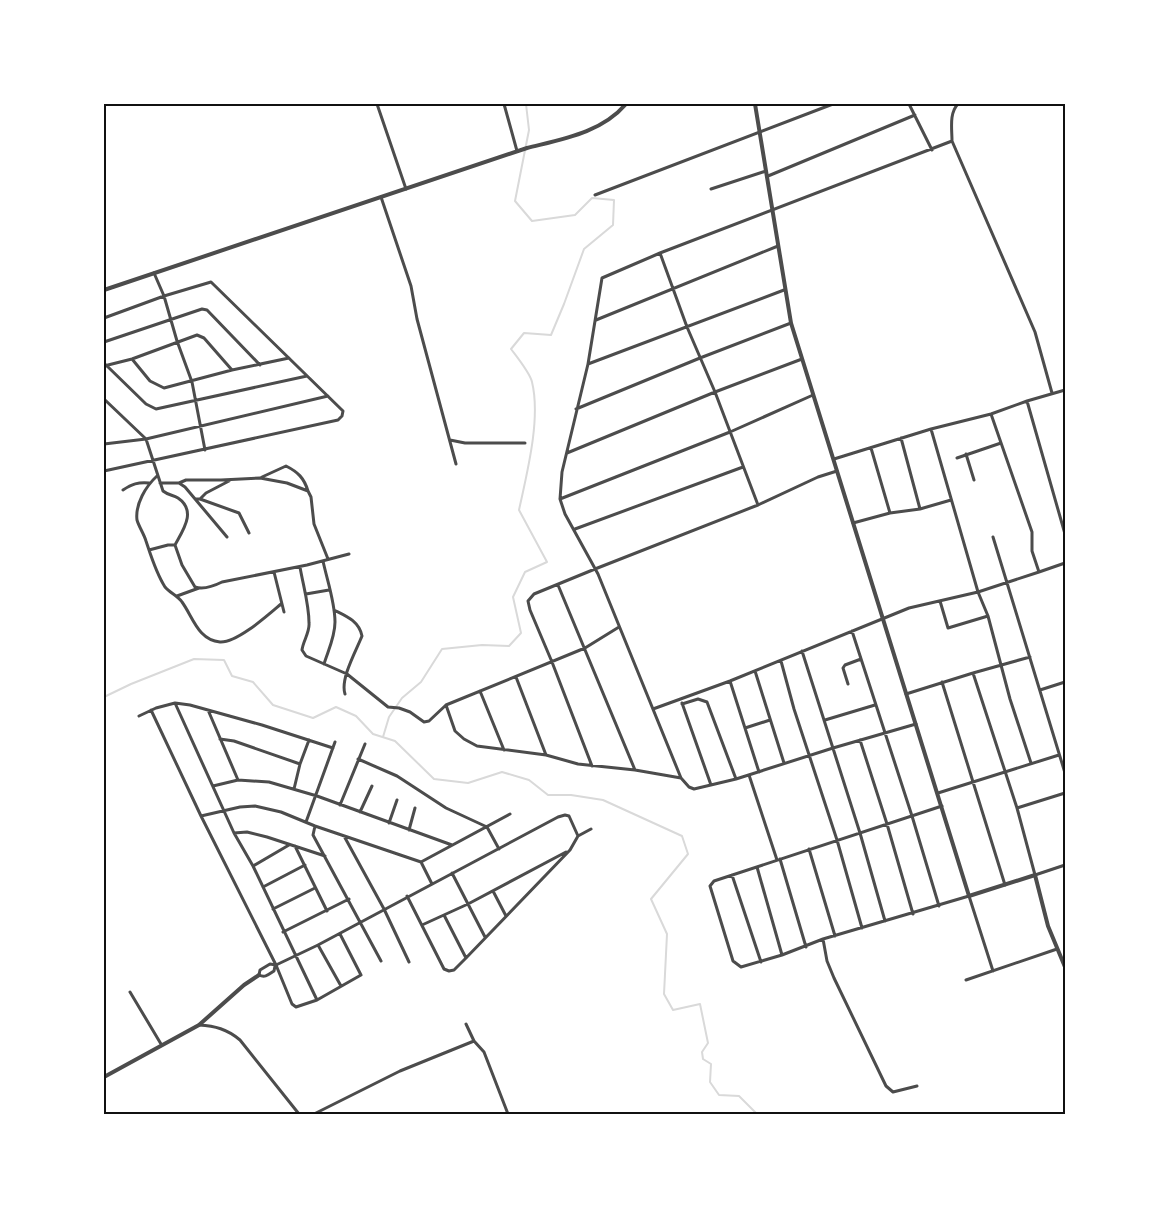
<svg xmlns="http://www.w3.org/2000/svg" width="1169" height="1218" font-family="'Nunito Sans',sans-serif">
  <style>
    .lines { fill: none; stroke-linecap: round; stroke-linejoin: round }
    .stream { stroke: #d9d9d9; stroke-width: 2 }
    .minor { stroke: #4c4c4c; stroke-width: 3 }
    .tertiary { stroke: #4c4c4c; stroke-width: 4 }
    .neatline { fill: none; stroke: #111; stroke-width: 2 }
  </style>
  <rect width="100%" height="100%" fill="#fff"/>
  <g class="lines">
    <path class="stream" d="M104,697L131,684L194,659L224,660L232,676L253,682L273,705L313,718L336,707L356,716L373,734L395,741L434,779L468,783L502,772L529,780L548,795H571L603,800L682,836L688,854L651,899L667,934L664,994L673,1010L700,1004L708,1043L702,1052L703,1059L711,1064L710,1082L719,1095L739,1096L756,1113V1114
      M383,737L389,717L402,698L421,682L442,649L482,645L509,646L521,633L513,597L525,572L547,562L519,510C527,473 541,419 532,382C530,373 517,357 511,349L524,333L551,335L564,304L584,249L613,225L614,200L592,198L575,215L532,221L515,201L529,130L526,104"/>
    <path class="minor" d="M377,104L406,189
      M504,104L517,151
      M909,104L932,150
      M952,141C952,129 949,113 958,104
      M768,176L915,115
      M711,189L766,171
      M595,195L833,104
      M381,197L411,286L417,319L456,464
      M660,253L687,327L715,392L758,505
      M154,273L164,296L177,341L192,382L205,450
      M104,318L164,296L211,282L343,411L342,416L338,420L104,471
      M596,320L778,246
      M104,342L202,309L207,310L260,365
      M132,359L150,381L164,388L232,370L289,358
      M588,364L784,290
      M106,365L146,404L156,409L307,376
      M104,366L132,359L197,335L204,338L232,370
      M104,399L146,439L163,491C168,495 173,495 178,498C197,511 183,530 175,545L182,565L195,587C204,590 214,586 222,582L307,565L349,554
      M1027,401L1065,534
      M576,409L700,358L791,323
      M931,429L978,592L988,616L1010,699L1031,763
      M901,438L920,509
      M450,440L465,443H525
      M104,444L146,439L328,396
      M871,448L890,513
      M567,453L715,392L802,359
      M966,454L974,480
      M957,458L1001,443
      M834,459L931,429L991,414L1027,401L1065,390
      M157,476C146,486 135,504 137,520C139,527 144,534 146,541C151,556 156,573 165,587C170,593 178,596 182,602C193,617 198,640 220,642C237,643 268,615 281,604
      M262,477L286,466C298,472 304,478 308,491
      M160,483H179L185,487L227,537
      M179,483L186,480H221L260,478L287,483L308,491L311,497L314,524L328,559
      M123,490C132,484 138,482 149,483
      M196,499H200L239,513L249,533
      M200,499L206,493L229,481
      M560,499L730,432L813,395
      M853,523L890,513L920,509L951,500
      M575,529L743,467
      M993,537L1065,773
      M149,550L168,545H175
      M323,561C327,580 335,602 335,622C335,637 328,651 324,664
      M300,567C303,585 309,604 309,623C310,632 303,641 302,650L306,656L347,674L388,707L399,708L410,712L424,722L429,721L446,705
      M274,572L284,612
      M1039,572L1065,563
      M558,585L635,770
      M306,594L329,590
      M177,596L199,588
      M940,601L948,628L988,616
      M334,610C346,616 359,621 362,636C356,651 340,679 345,694
      M619,627L585,648L446,705L455,731L464,739L477,746L546,755L578,764L635,770L681,778
      M852,631L912,816L939,906
      M802,651L860,833L885,921
      M781,661L794,709L837,840L862,928
      M755,671L784,763
      M973,673L1017,808L1035,875L1065,865
      M516,677L546,755
      M730,681L759,772
      M942,682L1005,885
      M848,684L843,668L845,665L861,659
      M1040,690L1065,682
      M480,691L504,750
      M906,694L973,673L1030,657
      M175,703L234,833L253,866L317,1000
      M682,703L711,785
      M682,704L698,699L707,702L736,779
      M653,709L730,681L909,608L978,592L1039,572L1032,551V532L991,414
      M151,710L201,816L276,965L292,1004L296,1007L317,1000L361,975L340,934
      M208,710L238,780
      M139,716L156,708L175,703L190,705L262,725L333,748
      M825,720L875,705
      M916,724L833,748L736,779L694,789L689,787L681,778L598,574L565,514L560,499L562,472L588,364L602,278L660,253L952,141L1035,332L1052,393
      M745,728L770,720
      M220,739L234,741L300,764
      M860,740L887,824L913,914
      M358,759L397,776L446,808L487,827L499,849
      M592,766L552,662L530,610L528,601L534,594L595,569L758,505L818,477L837,471
      M749,775L777,860
      M213,786L238,780L269,782L317,796L452,845
      M294,789L300,764L309,740
      M938,793L1059,755
      M340,805L365,744
      M942,806L714,881L710,886L733,961L741,967L782,955L823,939L969,896L993,971
      M1017,808L1065,793
      M360,812L372,786
      M201,816L240,807L255,806L281,812L315,826L421,862L510,814
      M306,822L335,742
      M389,823L397,800
      M315,826L313,835L381,961
      M409,830L415,808
      M234,833L247,832L267,837L325,856
      M344,836L384,909L409,962
      M295,846L327,911
      M809,849L835,936
      M780,859L806,947
      M421,862L432,884
      M253,866L289,845
      M757,867L782,955
      M452,873L485,937
      M732,875L761,962
      M263,887L305,865
      M493,891L506,916
      M407,896L444,969L449,971L454,970L466,958L570,850L578,836L591,829
      M273,909L315,888
      M444,915L466,958
      M422,925L468,904L566,852
      M283,932L349,899
      M823,939L827,961L834,978L886,1086L893,1092L917,1086
      M318,945L341,986
      M275,966L274,971C268,975 265,978 259,975L260,970L270,964L276,965L318,945L558,817L565,815L569,816L578,836
      M966,980L1057,949
      M130,992L161,1044
      M199,1025C215,1026 227,1029 240,1040L299,1114
      M474,1041L484,1052L508,1114
      M314,1114L400,1071L474,1041L466,1024
      M936,1114H945"/>
    <path class="tertiary" d="M755,104L791,323L969,896L1035,875L1048,926L1065,967
      M104,290L527,148C563,139 601,133 626,104
      M104,1077L199,1025L244,985L259,975"/>
  </g>
  <rect width="1169" height="1218" fill="none" stroke="#ffffff" stroke-width="210"/>
  <rect x="105" y="105" width="959" height="1008" class="neatline"/>
</svg>
